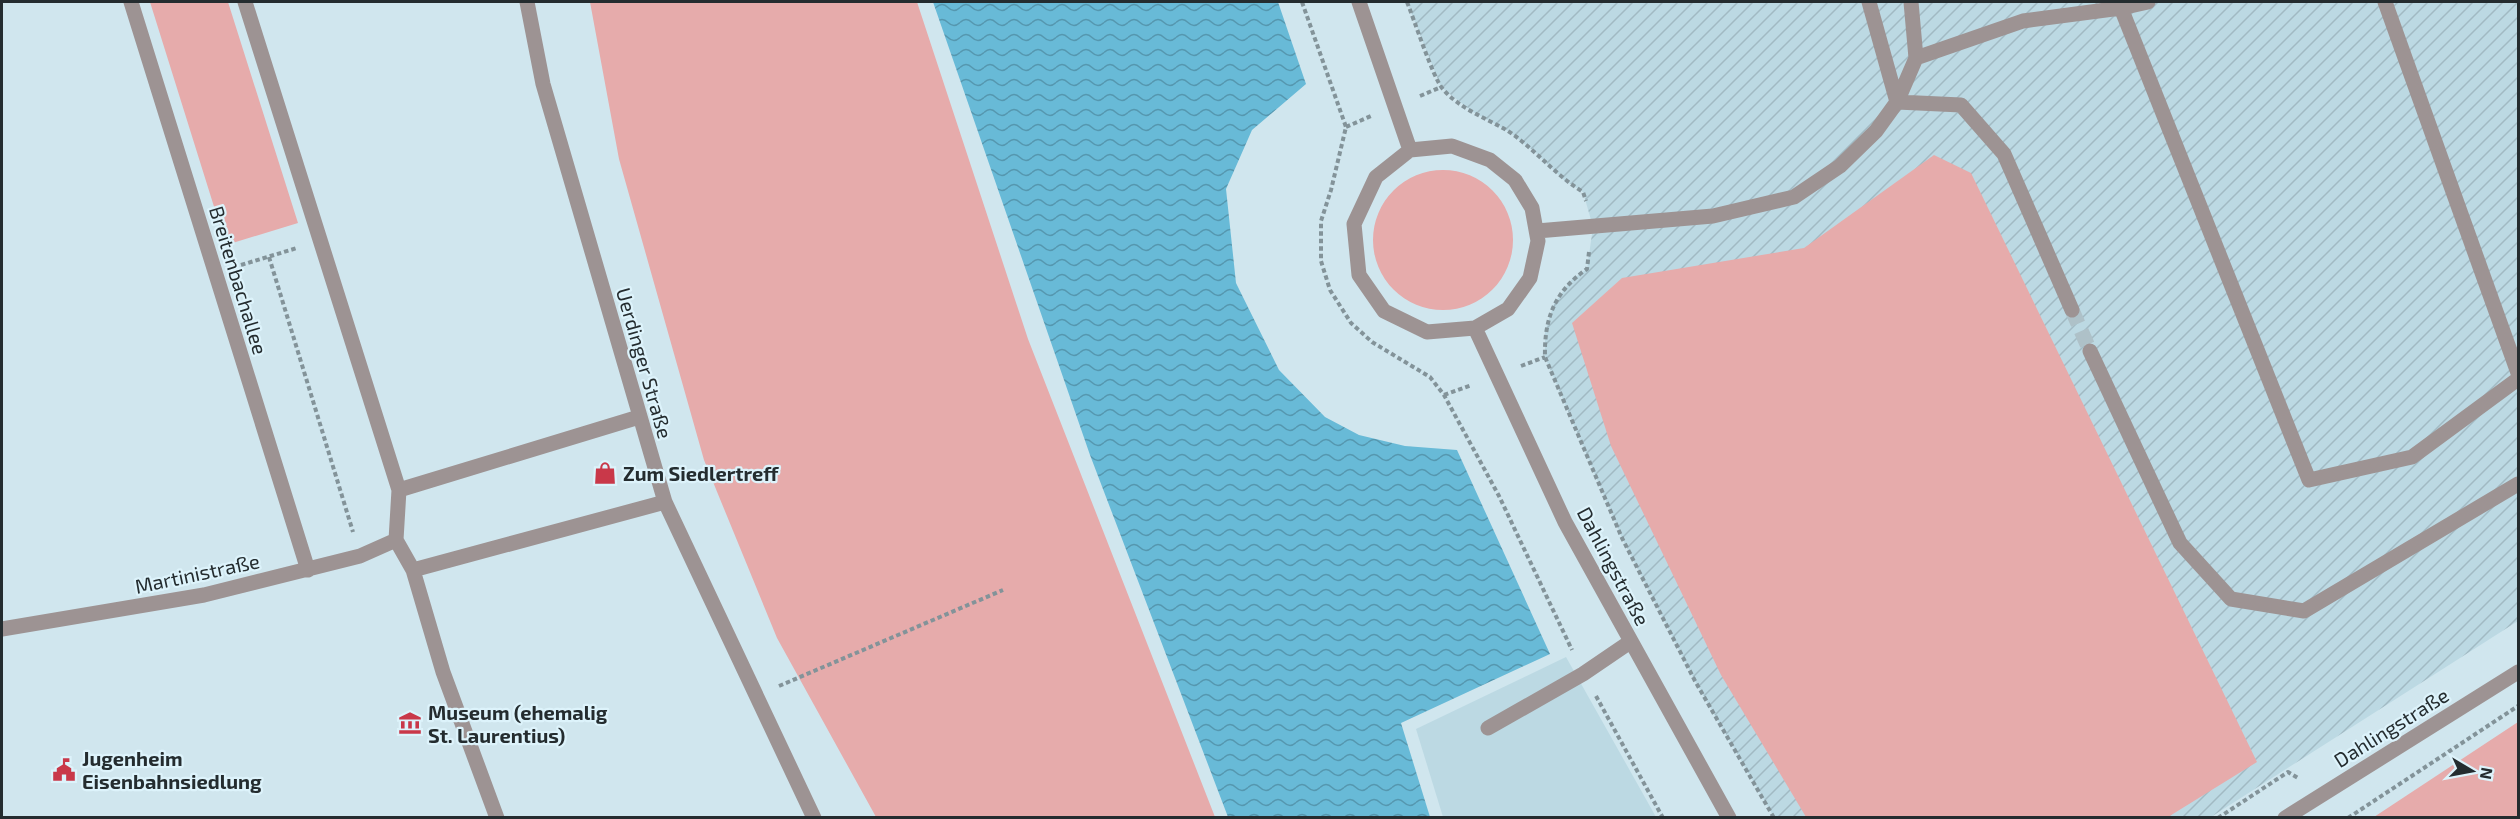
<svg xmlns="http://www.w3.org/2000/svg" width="2520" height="819" font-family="'Exo 2',sans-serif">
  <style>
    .built { fill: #bcd9e3 }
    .industrial { fill: url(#industrial-furrows) }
    .green { fill: #e6abab }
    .water { fill: url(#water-waves) }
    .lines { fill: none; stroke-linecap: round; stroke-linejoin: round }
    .minor-tunnel { stroke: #aec1c8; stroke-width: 15; stroke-dasharray: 15 8; stroke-linecap: butt }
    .path { stroke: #839399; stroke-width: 4; stroke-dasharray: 4.5 3; stroke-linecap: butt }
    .minor { stroke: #9d9393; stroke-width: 15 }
    .labels { text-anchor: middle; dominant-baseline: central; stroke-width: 4.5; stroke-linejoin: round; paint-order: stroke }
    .street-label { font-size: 20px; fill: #242c2f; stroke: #ddf3fb }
    .poi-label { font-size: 20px; font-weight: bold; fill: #242c2f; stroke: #ddf3fb; text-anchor: start }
  </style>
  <defs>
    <pattern id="industrial-furrows" width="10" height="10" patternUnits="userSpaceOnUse" patternTransform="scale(1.5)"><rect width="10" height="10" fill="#bcd9e3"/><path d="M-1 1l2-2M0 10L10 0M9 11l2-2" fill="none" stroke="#a1bac3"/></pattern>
    <pattern id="water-waves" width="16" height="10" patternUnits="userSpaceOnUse" patternTransform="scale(1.5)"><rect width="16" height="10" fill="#68bad7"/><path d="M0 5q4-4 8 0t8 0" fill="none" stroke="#5597af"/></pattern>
  </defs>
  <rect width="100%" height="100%" fill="#d0e6ee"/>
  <path class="built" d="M1566,657L1656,817H1443L1416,729Z"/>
  <path class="industrial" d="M1407,2H2518V621L2211,817H1774L1695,681L1622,538L1545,357V331L1554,304L1571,280L1587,269L1593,227L1583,192L1564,180L1535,152L1508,131L1473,112L1441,87Z"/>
  <path class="green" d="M150,2H228L298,223L226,245Z
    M590,2H917L1028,339L1215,817H876L777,638L704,460L619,159Z
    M1934,155L1971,173L2257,762L2168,817H1806L1721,675L1611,446L1572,323L1622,278L1804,248Z
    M1373 240a70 70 0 1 1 140 0a70 70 0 1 1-140 0Z
    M2518,722V817H2374Z"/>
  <path class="water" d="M933,2H1278L1306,84L1252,130L1226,189L1236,283L1279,370L1325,417L1359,435L1405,446L1457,450L1550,654L1401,723L1430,817H1228L1090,455Z"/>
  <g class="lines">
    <path class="minor-tunnel" d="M2072,310L2090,351"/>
    <path class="path" d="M1302,2L1346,127L1331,190L1321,221V261L1330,290L1351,323L1372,342L1430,377L1444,395L1499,496L1572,650
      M1407,2C1414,19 1432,75 1442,88C1458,108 1486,118 1508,131C1535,149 1555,175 1583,192L1586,201
      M1420,96L1441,87
      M1346,127L1371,116
      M1589,252L1587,269C1555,291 1544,318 1545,357L1622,538L1695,681L1774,818
      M269,257L353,532
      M241,265L297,248
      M1521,366L1545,357
      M1444,395L1472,385
      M779,686L1003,590
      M1596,696L1663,818
      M2218,818L2288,772L2298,778
      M2348,818L2518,706"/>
    <path class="minor" d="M131,2L308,570
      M245,2L399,490L396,540L413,570L443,672L497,818
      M527,2L543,84L665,502L814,818
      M1359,2L1410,150
      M1911,2L1916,58L1897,102L1961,105L2004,154L2072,310
      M2385,2L2518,373
      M2121,8L2309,480L2412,457L2518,379
      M1916,58L2023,21L2121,8L2148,2
      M1452,146L1490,160L1515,180L1532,208L1538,241L1530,278L1508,309L1475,328L1427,332L1384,311L1359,275L1354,224L1376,177L1410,150Z
      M1537,231L1713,216L1794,197L1840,166L1876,131L1897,102L1869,2
      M1475,328L1565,522L1729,818
      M2090,351L2180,543L2231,599L2304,611L2518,484
      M399,490L639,417
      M413,570L665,502
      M2,629L204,595L360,556L396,540
      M1488,728L1583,674L1630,642
      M2285,818L2518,672"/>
  </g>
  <defs>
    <g id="shop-bare" transform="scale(1.8)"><path d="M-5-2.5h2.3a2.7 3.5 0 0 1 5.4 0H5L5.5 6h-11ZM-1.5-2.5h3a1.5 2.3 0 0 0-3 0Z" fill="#c93849" stroke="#ddf3fb" stroke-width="2.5" paint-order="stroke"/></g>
    <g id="museum-bare" transform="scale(1.8)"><path d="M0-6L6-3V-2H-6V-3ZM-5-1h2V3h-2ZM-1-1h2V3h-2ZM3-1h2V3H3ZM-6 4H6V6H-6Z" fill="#c93849" stroke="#ddf3fb" stroke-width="2.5" paint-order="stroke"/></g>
    <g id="civic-bare" transform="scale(1.8)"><path d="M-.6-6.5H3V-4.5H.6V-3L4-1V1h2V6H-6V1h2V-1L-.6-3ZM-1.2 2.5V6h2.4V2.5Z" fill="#c93849" stroke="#ddf3fb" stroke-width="2.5" paint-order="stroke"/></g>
  </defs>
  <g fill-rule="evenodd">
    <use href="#shop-bare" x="605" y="473"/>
    <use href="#museum-bare" x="410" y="723"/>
    <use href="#civic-bare" x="64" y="770"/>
  </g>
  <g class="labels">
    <g class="street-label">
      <text transform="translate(239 280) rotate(73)">Breitenbachallee</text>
      <text transform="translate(645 363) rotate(74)">Uerdinger Straße</text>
      <text transform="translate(1614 566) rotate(62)">Dahlingstraße</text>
      <text transform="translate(197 573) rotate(-12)">Martinistraße</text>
      <text transform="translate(2391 727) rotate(-32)">Dahlingstraße</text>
    </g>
    <g class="poi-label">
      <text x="623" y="473">Zum Siedlertreff</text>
      <text x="428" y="712">Museum (ehemalig<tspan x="428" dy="23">St. Laurentius)</tspan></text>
      <text x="82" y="758">Jugenheim<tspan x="82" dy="23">Eisenbahnsiedlung</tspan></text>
    </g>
  </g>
  <rect width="2520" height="819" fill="none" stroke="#242c2f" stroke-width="6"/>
  <g transform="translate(2472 771) rotate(100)" stroke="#ddf3fb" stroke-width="4.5" paint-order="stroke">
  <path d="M0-4.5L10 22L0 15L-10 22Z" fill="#242c2f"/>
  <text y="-9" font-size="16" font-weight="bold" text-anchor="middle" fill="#242c2f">N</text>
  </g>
</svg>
